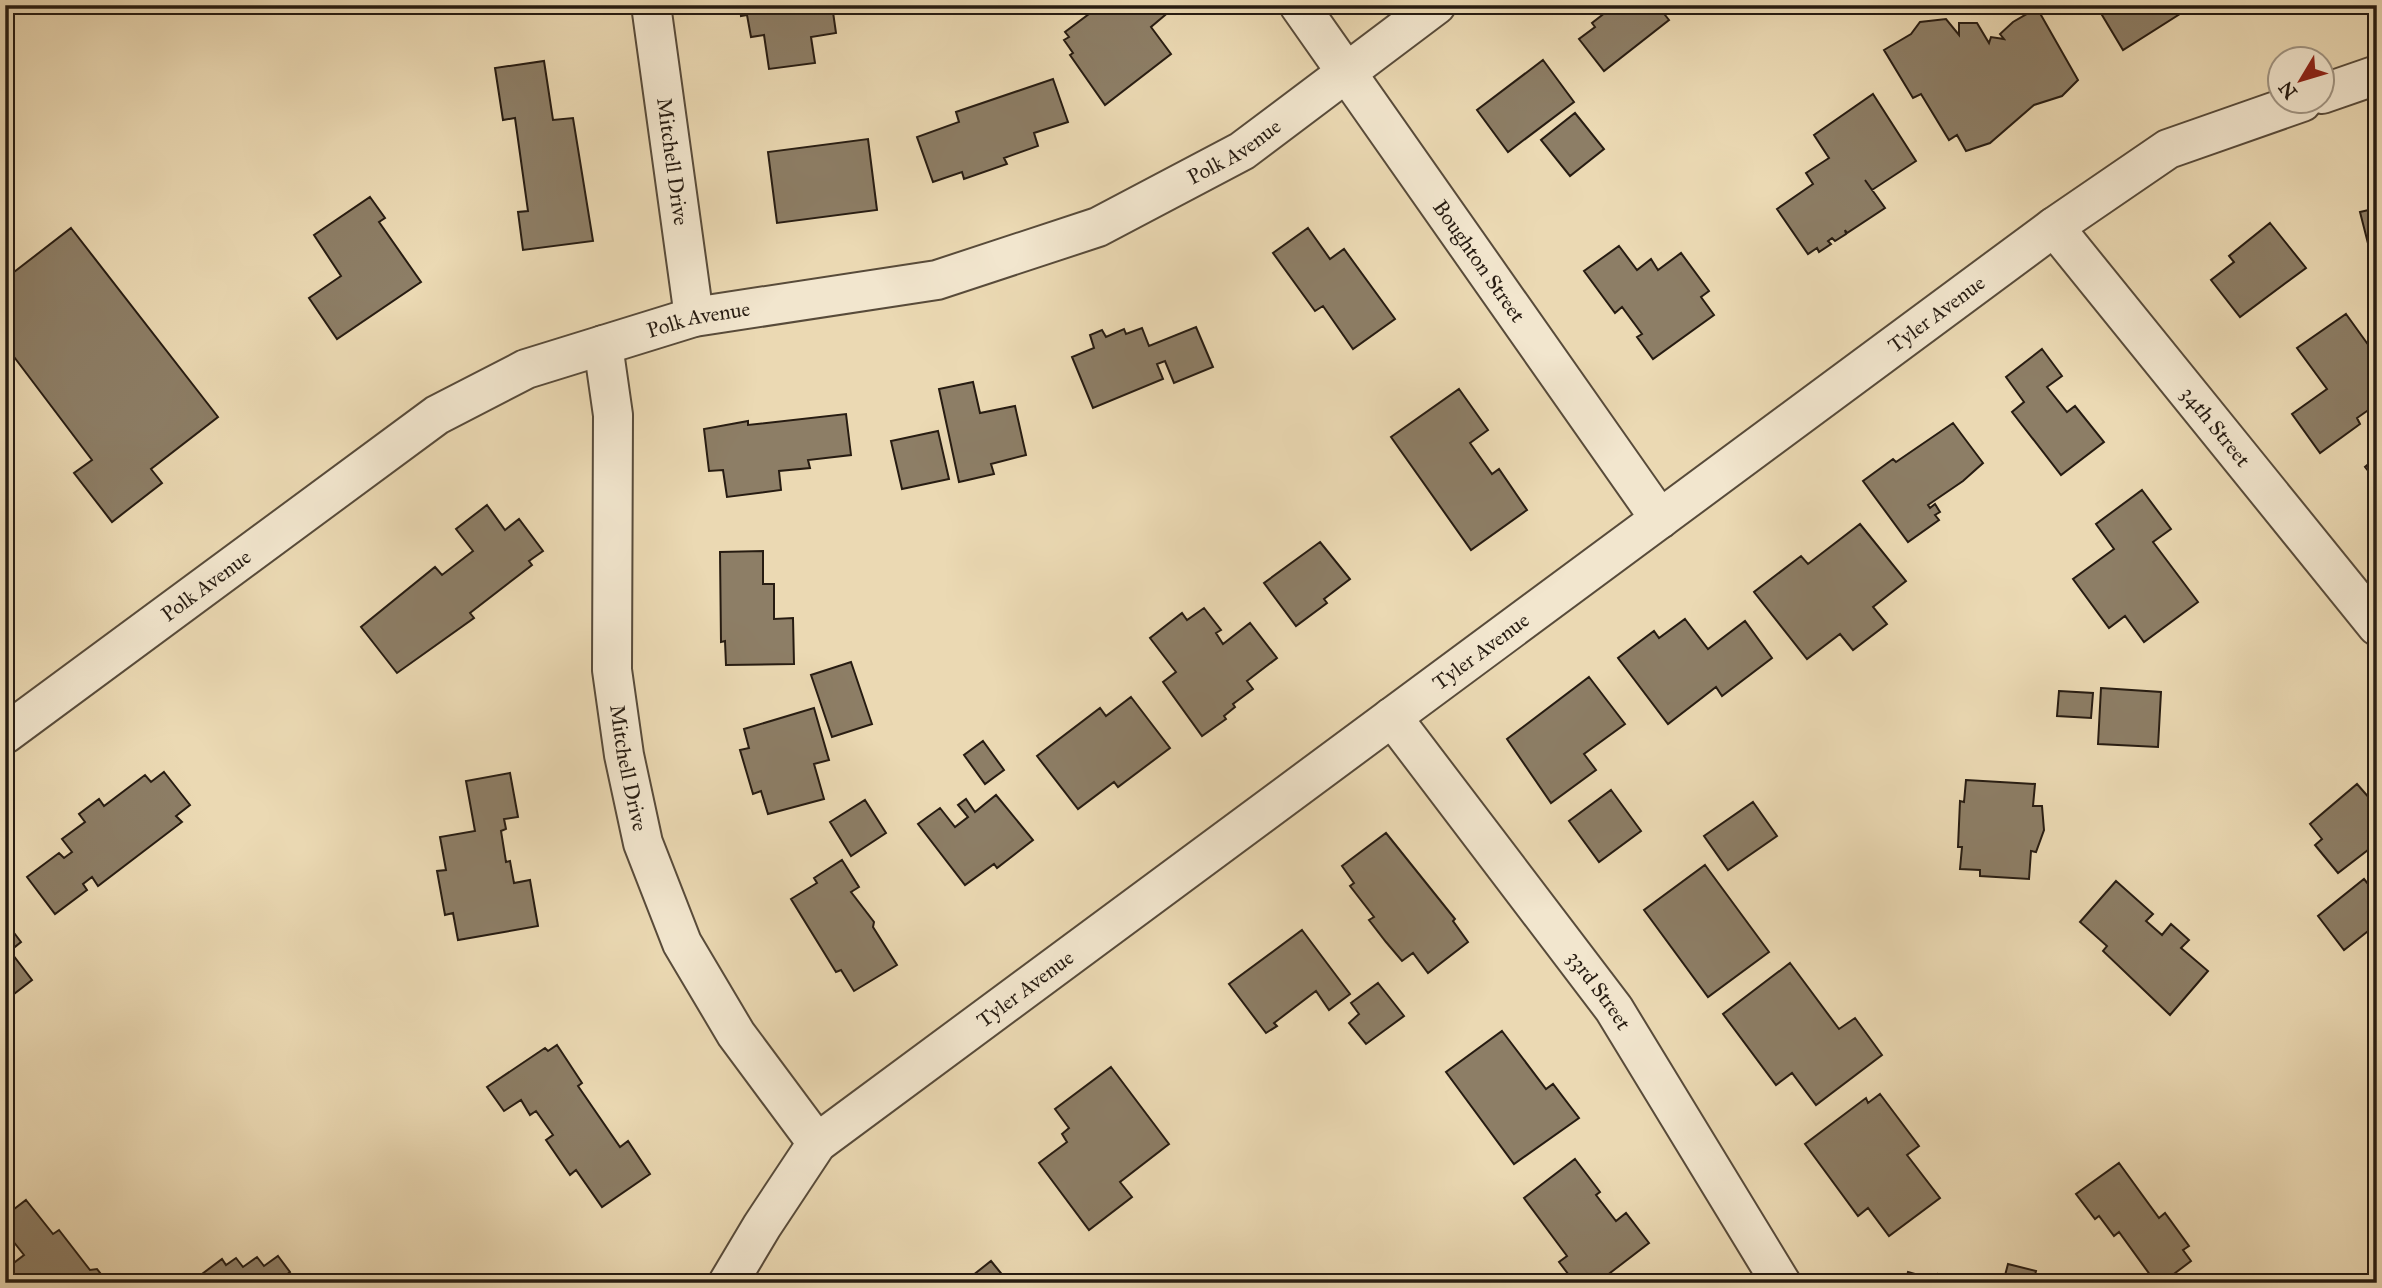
<svg xmlns="http://www.w3.org/2000/svg" width="2382" height="1288" font-family="'IM FELL Great Primer',serif">
  <style>
    .building { fill: #8d7e66; stroke: #271c12; stroke-width: 2 }
    .lines { fill: none; stroke-linecap: round; stroke-linejoin: round }
    .street-casing { stroke: #584b3a; stroke-width: 42 }
    .street { stroke: #f2e6ce; stroke-width: 38 }
    .labels { text-anchor: middle; dominant-baseline: central; stroke-width: 7; stroke-linejoin: round; paint-order: stroke }
    .street-label { font-size: 21px; fill: #271c12; stroke: #f2e6ce }
  </style>
  <rect width="100%" height="100%" fill="#ebd9b3"/>
  <filter id="stains"><feTurbulence type="fractalNoise" baseFrequency=".00286" numOctaves="4"/><feColorMatrix values="0 0 0 0 .2 0 0 0 0 .09 0 0 0 0 .02 0 0 0 .5 -.17"/></filter>
  <radialGradient id="worn" r=".72"><stop offset=".6" stop-color="#630" stop-opacity="0"/><stop offset="1" stop-color="#630" stop-opacity=".3"/></radialGradient>
  <path class="building" d="M468,5H530L470,13Z
    M740,5H832L836,33L811,37L815,63L769,69L764,35L751,37L747,15L741,16Z
    M1101,5H1177L1151,27L1171,54L1105,105L1070,55L1073,53L1064,40L1069,37L1065,32Z
    M1615,5H1657L1669,20L1604,71L1579,39L1595,27L1592,23Z
    M2096,5H2194L2123,50Z
    M2037,8L2078,80L2062,96L2034,105L1990,143L1966,151L1957,135L1949,140L1921,94L1913,98L1884,50L1911,34L1920,22L1946,19L1959,35V23H1977L1989,43L1991,37L2004,39L2000,34L2013,22Z
    M1543,60L1574,102L1508,152L1477,110Z
    M544,61L553,120L573,118L593,241L523,250L518,212L528,211L515,118L503,120L495,68Z
    M1053,79L1068,122L1034,133L1038,146L1004,158L1007,164L964,179L962,172L933,182L917,137L959,122L956,112Z
    M1873,94L1916,161L1872,190L1865,180L1885,208L1847,233L1845,230L1846,234L1835,241L1832,238L1828,241L1831,244L1819,252L1817,248L1808,254L1777,209L1813,184L1806,173L1829,158L1814,135Z
    M1575,113L1604,149L1570,176L1541,140Z
    M868,139L877,210L777,223L768,152Z
    M370,197L385,218L379,222L421,282L337,339L309,298L341,276L314,235Z
    M2377,208V262L2373,263L2360,212Z
    M2270,223L2306,268L2240,317L2211,280L2234,262L2229,256Z
    M71,228L218,417L151,469L162,483L112,522L74,473L92,460L5,345V290L10,287L5,279Z
    M1308,228L1330,259L1344,249L1395,319L1353,349L1323,306L1315,311L1273,253Z
    M1619,246L1637,270L1651,259L1658,270L1681,253L1709,291L1701,297L1714,315L1653,359L1637,337L1642,334L1622,307L1615,313L1584,271Z
    M2346,314L2377,357V404L2357,418L2360,424L2320,453L2292,414L2327,389L2297,348Z
    M1196,327L1213,367L1174,383L1165,361L1157,364L1163,379L1093,408L1072,357L1094,348L1090,335L1102,330L1106,337L1124,329L1126,334L1142,328L1149,346Z
    M2042,349L2062,376L2047,387L2067,412L2075,406L2104,442L2061,475L2012,412L2024,402L2006,377Z
    M973,382L980,413L1015,406L1026,455L991,464L994,474L959,482L939,389Z
    M1459,389L1488,430L1470,443L1492,474L1499,469L1527,510L1471,550L1391,437Z
    M846,414L851,455L808,460L810,468L779,471L781,490L727,497L723,470L709,471L704,429L748,421V425Z
    M1953,423L1983,463L1963,481L1928,505L1930,508L1935,504L1940,512L1935,515L1939,520L1908,542L1863,481L1893,459L1896,462Z
    M938,431L949,479L902,489L891,441Z
    M2377,457V482L2365,467Z
    M2142,490L2171,529L2153,542L2198,602L2144,642L2125,616L2109,628L2073,579L2114,549L2096,524Z
    M487,505L505,530L519,519L543,551L529,561L532,565L470,613L474,618L397,673L361,627L435,567L442,575L473,551L456,529Z
    M1860,524L1906,581L1873,607L1887,624L1853,650L1840,634L1807,659L1754,592L1801,556L1808,564Z
    M1320,542L1350,579L1324,599L1327,603L1296,626L1264,583Z
    M763,551V584H774V619L793,618L794,664L726,665L725,641L721,642L720,552Z
    M1204,608L1221,630L1216,633L1223,644L1250,623L1277,658L1247,681L1253,689L1233,704L1235,707L1224,716L1226,719L1202,736L1163,682L1176,672L1150,638L1182,613L1187,620Z
    M1685,619L1708,649L1745,621L1772,658L1722,696L1716,687L1668,724L1618,658L1654,631L1659,638Z
    M851,662L872,724L832,737L811,675Z
    M1589,677L1625,724L1584,754L1596,770L1551,803L1507,739Z
    M2101,688L2161,692L2158,747L2098,744Z
    M2059,691L2093,693L2091,718L2057,716Z
    M1131,697L1170,748L1118,787L1114,782L1078,809L1037,756L1100,708L1106,716Z
    M814,708L829,760L814,764L824,799L768,814L761,791L753,794L740,750L749,748L744,729Z
    M983,741L1004,770L985,784L964,755Z
    M164,772L190,805L176,816L182,822L98,886L92,877L83,884L87,890L55,914L27,877L59,853L64,858L72,852L62,839L85,822L79,814L99,799L104,806L145,775L151,782Z
    M510,773L518,817L504,819L506,829L501,831L506,862L510,861L514,883L530,880L538,926L458,940L453,913L445,915L437,871L446,870L440,837L475,831L466,781Z
    M1966,780L2035,784L2033,806H2042L2044,830L2036,852L2031,851L2029,879L1980,876V870L1960,869L1962,847H1958L1960,801L1964,802Z
    M2357,784L2371,800L2373,798L2377,802V843L2338,873L2315,845L2322,839L2310,824Z
    M1611,790L1641,831L1599,862L1569,821Z
    M996,795L1033,840L997,868L994,864L965,885L918,824L940,808L955,827L968,817L958,805L966,799L975,812Z
    M865,800L886,833L851,856L830,822Z
    M1753,802L1777,836L1728,870L1704,836Z
    M1386,833L1455,919L1453,921L1468,942L1428,973L1413,953L1402,961L1386,942L1369,920L1374,917L1350,886L1354,883L1342,866Z
    M842,860L859,887L851,892L874,922L873,927L897,965L854,991L841,970L836,972L791,899L817,883L814,878Z
    M1705,865L1769,952L1708,997L1644,910Z
    M2364,879L2377,895V924L2344,950L2318,916Z
    M2116,881L2153,914L2146,921L2162,935L2171,924L2189,940L2181,948L2208,971L2170,1015L2103,951L2107,946L2080,922Z
    M5,921L21,942L10,951L32,980L5,1001Z
    M1302,930L1350,994L1329,1010L1316,991L1274,1023L1277,1026L1266,1033L1229,984Z
    M1790,963L1839,1029L1855,1018L1882,1055L1816,1105L1792,1073L1776,1085L1723,1014Z
    M1378,983L1404,1016L1366,1044L1349,1023L1359,1014L1351,1003Z
    M1502,1031L1546,1089L1553,1084L1579,1118L1514,1164L1446,1072Z
    M557,1045L582,1083L578,1086L620,1147L628,1141L650,1174L602,1207L576,1170L570,1175L546,1140L553,1135L536,1111L530,1115L521,1100L504,1111L487,1087L545,1048L548,1051Z
    M1111,1067L1169,1144L1120,1182L1132,1197L1089,1230L1039,1163L1067,1142L1062,1134L1069,1128L1055,1109Z
    M1880,1094L1919,1146L1907,1155L1940,1198L1889,1236L1868,1208L1858,1216L1805,1144L1866,1098L1868,1103Z
    M1575,1159L1600,1192L1596,1195L1616,1221L1626,1213L1649,1243L1597,1283H1575L1559,1262L1567,1256L1524,1198Z
    M2119,1163L2159,1218L2165,1213L2189,1246L2183,1250L2191,1261L2162,1283H2156L2119,1232L2114,1236L2099,1216L2095,1219L2076,1194Z
    M26,1200L53,1234L59,1230L90,1270L97,1269L104,1278L101,1283H11L12,1276L6,1269L24,1255L5,1231V1216Z
    M278,1256L290,1272L276,1283L269,1279L265,1283H196L194,1280L222,1259L226,1265L236,1258L243,1267L257,1257L264,1266Z
    M991,1261L1009,1283H963Z
    M2008,1264L2036,1271L2033,1283H2003Z
    M1908,1272L1936,1280L1938,1274L1973,1283H1905Z"/>
  <g class="lines">
    <g class="street-casing">
      <g id="street">
        <path id="s1" d="M651,5L694,317"/>
        <path id="s2" d="M1299,5L1660,519"/>
        <path d="M2322,94L2377,75"/>
        <path id="s3" d="M2054,227L2377,626"/>
        <path id="s4" d="M603,345L613,415L612,670L624,755L643,843L682,943L736,1034L817,1143"/>
        <path id="s5" d="M1392,717L1614,1009L1781,1283"/>
        <path id="s6" d="M5,734L437,415L526,369L694,317L937,280L1098,227L1242,151L1436,5"/>
        <path id="s7" d="M728,1283L762,1226L817,1143L2054,227L2168,149L2302,102"/>
      </g>
    </g>
    <use href="#street" class="street"/>
  </g>
  <g class="labels">
    <g class="street-label">
      <text stroke="none"><textPath href="#s6" startOffset="1384">Polk Avenue</textPath></text>
      <text stroke="none"><textPath href="#s1" startOffset="158">Mitchell Drive</textPath></text>
      <text stroke="none"><textPath href="#s2" startOffset="313">Boughton Street</textPath></text>
      <text stroke="none"><textPath href="#s7" startOffset="1559">Tyler Avenue</textPath></text>
      <text stroke="none"><textPath href="#s6" startOffset="817">Polk Avenue</textPath></text>
      <text stroke="none"><textPath href="#s3" startOffset="257">34th Street</textPath></text>
      <text stroke="none"><textPath href="#s6" startOffset="250">Polk Avenue</textPath></text>
      <text stroke="none"><textPath href="#s7" startOffset="992">Tyler Avenue</textPath></text>
      <text stroke="none"><textPath href="#s4" startOffset="425">Mitchell Drive</textPath></text>
      <text stroke="none"><textPath href="#s7" startOffset="425">Tyler Avenue</textPath></text>
      <text stroke="none"><textPath href="#s5" startOffset="343">33rd Street</textPath></text>
    </g>
  </g>
  <rect width="2382" height="1288" fill="none" stroke="#ebd9b3" stroke-width="28"/>
  <rect x="7" y="7" width="2368" height="1274" fill="none" stroke="#271c12" stroke-width="3.5"/>
  <rect x="14" y="14" width="2354" height="1260" fill="none" stroke="#271c12" stroke-width="2"/>
  <g transform="translate(2301 80) rotate(232)"><circle r="33" fill="#f2e6ce" stroke="#a19583" stroke-width="2"/>
  <path d="M0-5L12 26L0 18L-12 26Z" fill="#8f2418"/>
  <text y="-10" font-size="19" font-weight="bold" text-anchor="middle" fill="#271c12">N</text>
  </g>
  <rect width="100%" height="100%" filter="url(#stains)"/>
  <rect width="100%" height="100%" fill="url(#worn)"/>
</svg>
